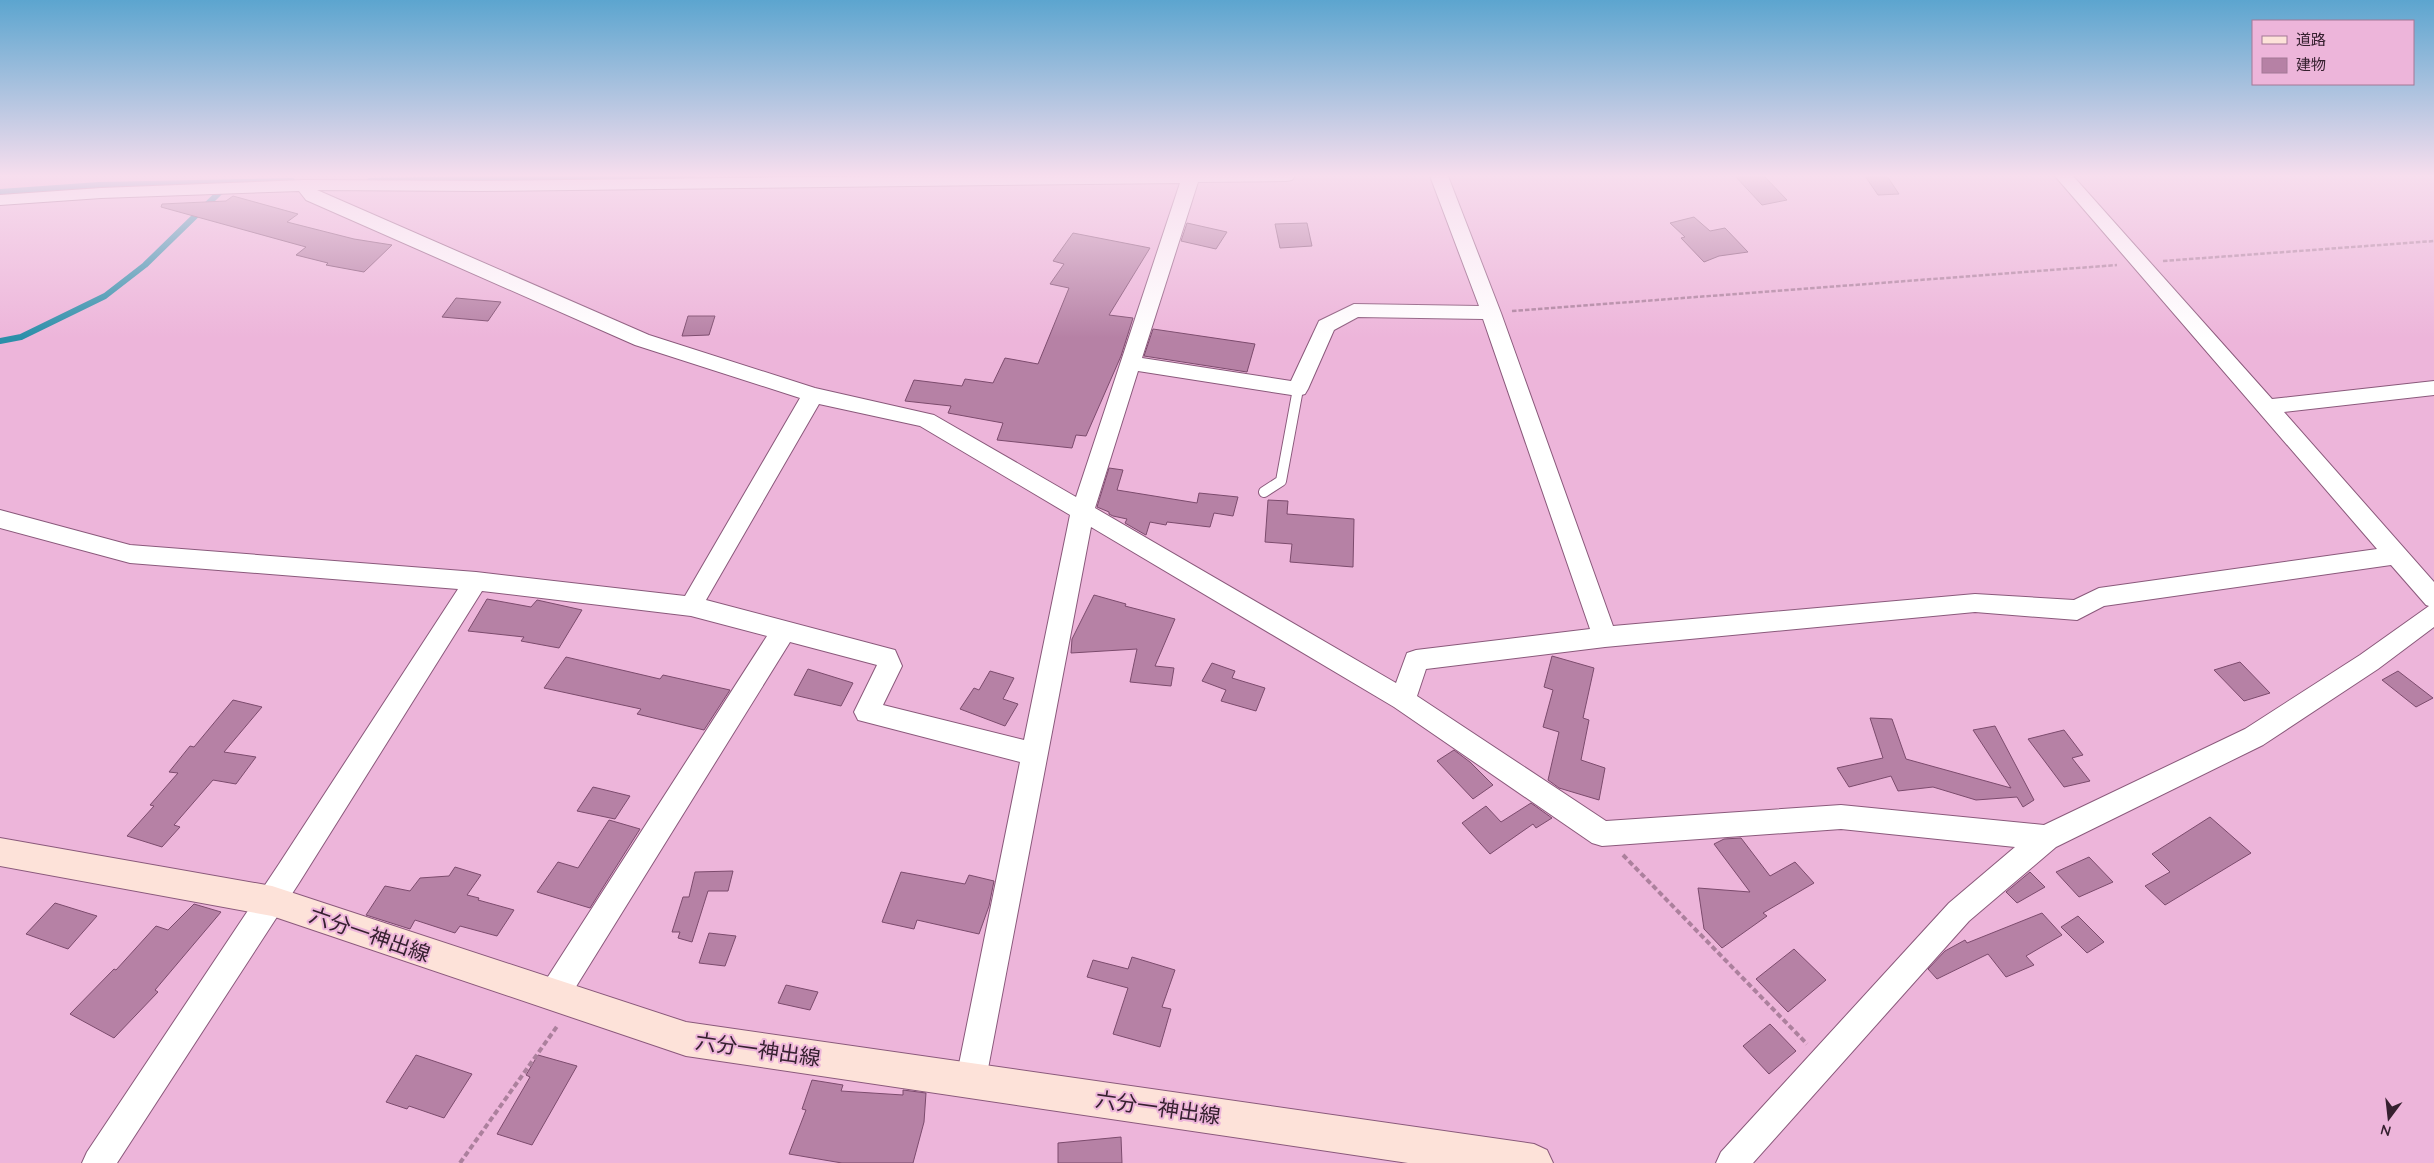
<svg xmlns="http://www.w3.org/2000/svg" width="2434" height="1163" font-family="Quicksand,'Noto Sans JP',sans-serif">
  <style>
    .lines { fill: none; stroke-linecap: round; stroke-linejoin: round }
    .stream { stroke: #2b8fa9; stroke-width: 6 }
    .building { fill: #b681a5; stroke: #7c4b6d }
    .service-casing { stroke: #8a597b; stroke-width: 12 }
    .minor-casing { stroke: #8a597b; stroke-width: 2 }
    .secondary-casing { stroke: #8a597b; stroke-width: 2 }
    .path-far1 { stroke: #ac809d; stroke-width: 2.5; stroke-dasharray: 4.5 2; stroke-linecap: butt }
    .path { stroke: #ac809d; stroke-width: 4; stroke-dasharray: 5.5 3; stroke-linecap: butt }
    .service { stroke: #fff; stroke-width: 10 }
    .minor { fill: #fff; fill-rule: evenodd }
    .secondary { fill: #fde2d9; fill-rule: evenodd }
    .labels { text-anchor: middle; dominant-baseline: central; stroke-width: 4; stroke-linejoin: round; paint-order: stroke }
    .near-street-label { font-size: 21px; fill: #36202f; stroke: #edb5da }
  </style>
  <rect width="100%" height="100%" fill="#edb5da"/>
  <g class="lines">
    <path class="stream" d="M370,181L692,176
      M0,192L99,185L292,181
      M0,341L21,337L105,296L145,265L224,188"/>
  </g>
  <path class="building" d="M1735,176H1764L1787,200L1762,205Z
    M1865,176H1887L1899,194L1878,195Z
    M233,196L298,214L287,222L354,239L392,245L364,272L326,265L328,263L296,255L306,247L161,207L162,204L226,201Z
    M1694,217L1710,231L1725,228L1748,252L1719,256L1704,262L1681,238L1685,237L1670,223Z
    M1187,223L1227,232L1216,249L1181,241Z
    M1307,223L1312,246L1280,248L1275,224Z
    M1073,233L1150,248L1109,315L1133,318L1121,356L1086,436L1076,435L1072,448L997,440L1003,423L948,413L951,406L905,401L914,380L962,386L965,379L993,383L1005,358L1038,364L1069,288L1050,284L1064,264L1053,261Z
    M456,298L501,302L488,321L442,317Z
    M688,316H715L709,335L682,336Z
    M1153,329L1255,344L1247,372L1144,356Z
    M1109,468L1123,470L1117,490L1197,503L1199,493L1238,497L1233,516L1214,513L1210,527L1167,522L1166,525L1150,522L1146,535L1144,534L1125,523L1127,519L1113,516L1109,514V512L1097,507Z
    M1268,500L1288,501L1287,514L1354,519L1353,567L1290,562L1292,544L1265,542Z
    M1094,595L1126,604L1125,606L1175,619L1155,666L1174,668L1171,686L1130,682L1137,649L1071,653L1072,639Z
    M487,599L531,607L537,600L582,610L559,648L521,641L524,637L468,631Z
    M1552,656L1594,668L1583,718L1589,720L1581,760L1605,768L1599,800L1559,788L1548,780L1559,732L1543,727L1553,690L1544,687Z
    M566,657L660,679L663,675L730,690L704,730L637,714L641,709L544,688Z
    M2240,662L2270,693L2244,701L2214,670Z
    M1212,663L1235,671L1232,678L1265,688L1256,711L1221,701L1226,690L1202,681Z
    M808,669L853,683L841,706L794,695Z
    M990,671L1014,678L1003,699L1018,704L1005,726L960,709L974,688L979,690Z
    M2398,671L2433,698L2416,707L2382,680Z
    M233,700L262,707L224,752L256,757L236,784L213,780L174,825L180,827L162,847L127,836L154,806L150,805L178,773L169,772L190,746L194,747Z
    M1870,718L1892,719L1906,759L2011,788L1973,730L1995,726L2034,800L2023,807L2017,797L1976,800L1933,787L1898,791L1891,776L1849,787L1837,768L1883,758Z
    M2064,730L2083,755L2072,758L2090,781L2064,787L2028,739Z
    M1454,750L1470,762L1493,785L1473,799L1437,761Z
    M593,787L630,796L615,819L577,811Z
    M1531,803L1552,818L1536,828L1533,824L1490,854L1462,823L1486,806L1501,822Z
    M2210,817L2251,853L2165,905L2145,886L2170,872L2152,854Z
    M609,820L640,829L590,908L537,892L558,862L578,868Z
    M1741,838L1770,876L1795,862L1814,883L1763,913L1767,916L1722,948L1704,929L1698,888L1750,892L1714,844L1724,839Z
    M2089,857L2113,882L2079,897L2056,872Z
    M455,867L481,875L467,895L479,898L478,900L514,910L497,936L460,926L455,933L415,920L410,929L366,915L385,886L410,891L420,878L449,876Z
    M733,871L728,891H708L692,942L678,938L680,932H672L683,897H689L695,872Z
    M901,872L965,884L969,875L994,881L989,906L979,934L917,920L914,929L882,922Z
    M2030,872L2045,887L2017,903L2006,892Z
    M55,903L97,916L68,949L26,934Z
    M194,904L221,912L155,990L158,992L114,1038L70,1014L114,969L116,970L156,926L168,930Z
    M2042,913L2062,935L2026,956L2034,965L2006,977L1988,954L1937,979L1928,969L1945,951L1965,940L1967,943Z
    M2078,916L2104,942L2087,953L2061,927Z
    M709,933L736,936L725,966L699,963Z
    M1794,949L1826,980L1788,1012L1756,979Z
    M1132,957L1175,970L1162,1007L1171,1009L1160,1047L1113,1034L1128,988L1087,977L1093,960L1128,969Z
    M786,985L818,992L810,1010L778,1003Z
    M1770,1024L1796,1051L1769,1074L1743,1046Z
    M416,1055L472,1074L444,1118L409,1106L407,1109L386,1102Z
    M538,1055L577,1066L532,1145L497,1134L530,1077L526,1075Z
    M812,1080L843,1085L841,1091L903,1095V1090L926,1093L924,1122L913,1163H842L789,1154L806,1110L802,1109Z
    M1121,1137L1122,1163H1058V1143Z"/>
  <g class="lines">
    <g class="service-casing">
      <path id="service" d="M1264,492L1281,481L1298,389"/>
    </g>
    <g class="minor-casing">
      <path id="minor" d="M882,176H1295L1292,180L1286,181L1198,182L1142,358L1291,381L1319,321L1354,304L1479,306L1430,176H1448L1501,313L1613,626L1975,594L2074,600L2099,588L2377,549L2055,176H2073L2272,399L2434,381V395L2284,412L2434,582V627L2378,669L2263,745L2056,847L1969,921L1753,1163H1716L1721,1152L1949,903L2015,847L1841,829L1602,846L1592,843L1394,707L1091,527L986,1079L982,1090L971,1094L960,1090L956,1079L1020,762L858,720L854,712L877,665L790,642L564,1006L553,1010L542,1006L538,996L542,986L767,636L691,616L482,591L299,883L117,1163H82L87,1152L279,864L458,589L130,563L0,528V510L130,545L476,572L685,596L800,398L635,345L306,200L299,191L101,198L0,205V195L101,188L304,180L480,181ZM1180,183L1076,497L934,415L815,388L649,335L317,190L480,191ZM1358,317L1483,319L1590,629L1416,650L1407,653L1396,683L1095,508L1138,371L1298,396L1305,394L1308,389L1334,330ZM819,404L920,426L1070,515L1024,740L883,705L902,666L895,650L706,600ZM2391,565L2426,605L2429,606L2360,655L2245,729L2044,825L1841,805L1606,821L1417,696L1426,669L1605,647L1975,612L2077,620L2104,606Z"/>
    </g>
    <g class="secondary-casing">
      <path id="secondary" d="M0,838L272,886L686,1022L1534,1144L1547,1150L1553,1163H1408L686,1056L272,916L0,866Z"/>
    </g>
    <path class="path-far1" d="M2163,261L2434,241
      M1512,311L2117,265"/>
    <path class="path" d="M1623,855L1807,1044
      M460,1163L558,1025"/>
    <use href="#service" class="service"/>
    <use href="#minor" class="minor"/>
    <use href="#secondary" class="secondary"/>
  </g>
  <linearGradient id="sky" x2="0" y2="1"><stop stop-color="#5ca5cf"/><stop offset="0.52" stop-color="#f7deee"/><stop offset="1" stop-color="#f7deee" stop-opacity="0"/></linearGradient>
  <rect width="2434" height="338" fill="url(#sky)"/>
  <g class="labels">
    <g class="near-street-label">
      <text transform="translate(370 934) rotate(19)">六分一神出線</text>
      <text transform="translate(758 1049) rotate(8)">六分一神出線</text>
      <text transform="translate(1158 1107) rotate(8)">六分一神出線</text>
    </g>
  </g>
  <rect x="2252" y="20" width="162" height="65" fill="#edb5da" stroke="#a47996"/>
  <rect x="2262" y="36" width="25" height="8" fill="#fde2d9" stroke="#a47996"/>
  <text x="2296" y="45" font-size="15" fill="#36202f">道路</text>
  <rect x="2262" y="58" width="25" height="15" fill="#b681a5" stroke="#a47996"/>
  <text x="2296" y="70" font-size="15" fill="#36202f">建物</text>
  <g transform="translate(2389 1118) rotate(195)" stroke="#edb5da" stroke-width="4" paint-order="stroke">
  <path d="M0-4L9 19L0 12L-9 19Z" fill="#36202f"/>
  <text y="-8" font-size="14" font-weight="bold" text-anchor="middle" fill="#36202f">N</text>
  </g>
</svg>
